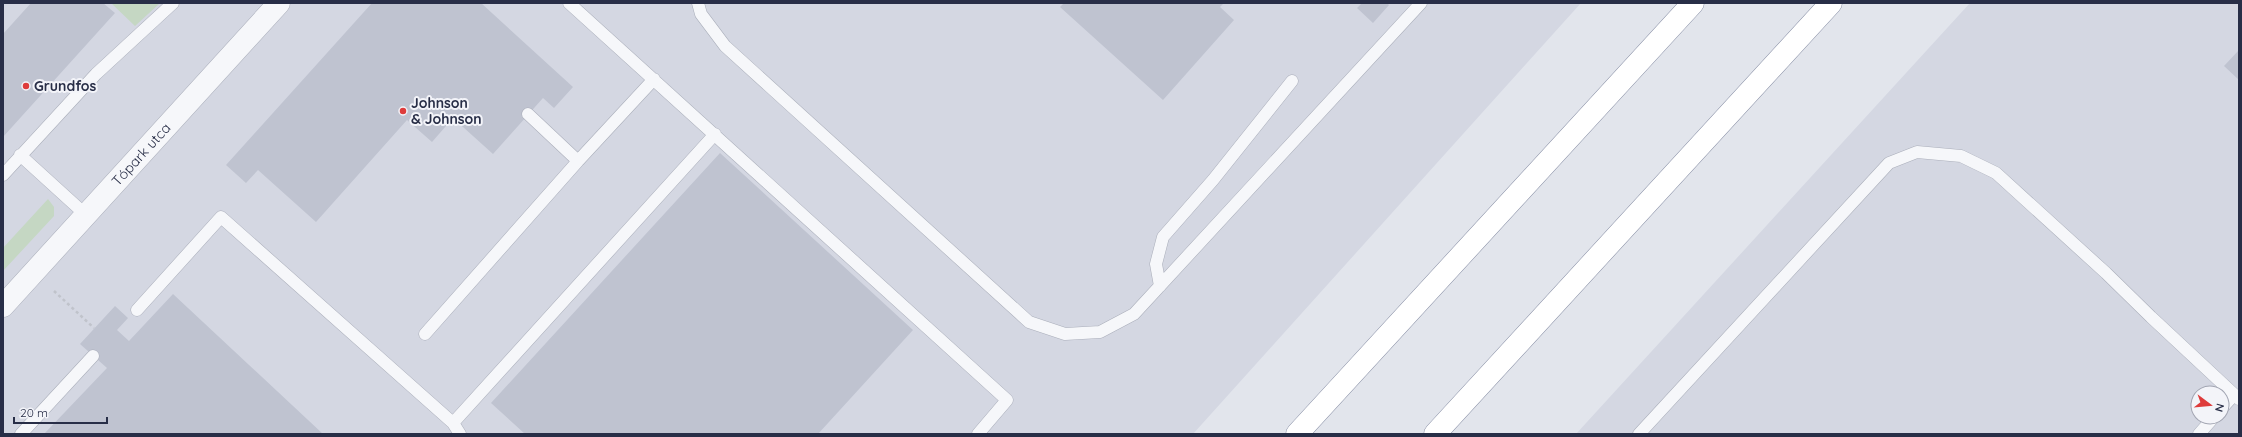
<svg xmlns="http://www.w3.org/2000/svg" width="2242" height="437" font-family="Quicksand,sans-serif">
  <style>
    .built { fill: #d4d7e2; fill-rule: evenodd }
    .green { fill: #c5d7c3 }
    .building { fill: #bfc3d0 }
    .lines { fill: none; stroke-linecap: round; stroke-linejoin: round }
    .lane-casing { stroke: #aaaeba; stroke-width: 13 }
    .street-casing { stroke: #aaaeba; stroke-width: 23 }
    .highway-casing { stroke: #888fa5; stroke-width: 23 }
    .path { stroke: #c0c3cb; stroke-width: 2.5; stroke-dasharray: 3 3; stroke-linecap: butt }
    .lane { stroke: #f6f7fa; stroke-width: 12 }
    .street { stroke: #f6f7fa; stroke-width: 22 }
    .highway { stroke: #fff; stroke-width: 22 }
    .poi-dot { fill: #de3b3b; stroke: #f3f4f9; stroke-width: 1.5 }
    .labels { text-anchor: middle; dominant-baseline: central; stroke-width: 4; stroke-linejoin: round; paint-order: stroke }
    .poi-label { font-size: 14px; font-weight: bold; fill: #282e47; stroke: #f3f4f9; text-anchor: start }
    .street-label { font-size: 14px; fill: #282e47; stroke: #f3f4f9 }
  </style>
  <rect width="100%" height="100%" fill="#e2e5ec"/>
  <path class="built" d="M3,3H1581L1193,434H3Z
    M1970,3H2239V434H1576ZM2198,393H2222V417H2198Z"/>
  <path class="green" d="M111,3H160L135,26Z
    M48,199L54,207V216L3,271V248Z"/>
  <path class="building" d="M31,3H103L115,13L3,137V34Z
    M372,3H481L573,87L554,108L543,98L493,154L453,118L432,142L407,120L316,222L258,170L246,183L226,165Z
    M1064,3H1224L1220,7L1234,20L1163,100L1060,7Z
    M1362,3H1387L1389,5L1373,23L1357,8Z
    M2239,50V80L2224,66Z
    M720,153L913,330L818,434H525L491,403Z
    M173,294L323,434H44L107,368L80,344L115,306L128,318L117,330L129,341Z"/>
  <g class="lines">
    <g class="lane-casing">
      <path id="lane" d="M569,3L1007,400L978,434
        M698,3L701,14L725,46L1029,322L1065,334L1100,332L1134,314L1421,3
        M528,114L578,161
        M20,155L86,215
        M3,175L96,74L173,3
        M1160,286L1156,264L1163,237L1213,180L1292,81
        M137,310L221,217L453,423L460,434
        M425,334L578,161L654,79
        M2222,408L2234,395
        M453,423L715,134
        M21,434L93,356
        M1639,434L1889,163L1917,152L1961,156L1996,173L2106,273L2151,317L2239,399
        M2199,434L2214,417"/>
    </g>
    <g class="street-casing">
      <g id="street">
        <path id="s1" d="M3,306L279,3"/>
      </g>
    </g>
    <g class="highway-casing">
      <path id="highway" d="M1297,434L1693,3
        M1435,434L1831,3"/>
    </g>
    <path class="path" d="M54,291L94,328"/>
    <use href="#lane" class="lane"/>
    <use href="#street" class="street"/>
    <use href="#highway" class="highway"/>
  </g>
  <g class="poi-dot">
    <circle cx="26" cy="86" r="4"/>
    <circle cx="403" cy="111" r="4"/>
  </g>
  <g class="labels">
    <g class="poi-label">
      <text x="34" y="86">Grundfos</text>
      <text x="411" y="103">Johnson<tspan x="411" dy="16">&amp; Johnson</tspan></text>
    </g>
    <g class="street-label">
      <text stroke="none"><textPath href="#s1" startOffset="205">Tópark utca</textPath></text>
    </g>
  </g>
  <rect width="2242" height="437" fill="none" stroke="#282e47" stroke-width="8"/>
  <g transform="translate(2210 405) rotate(106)"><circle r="19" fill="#f3f4f9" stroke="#a2a5b2"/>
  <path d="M0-3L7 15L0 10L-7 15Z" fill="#de3b3b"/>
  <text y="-6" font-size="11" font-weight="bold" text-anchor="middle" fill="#282e47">N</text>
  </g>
  <path d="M14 417v6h93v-6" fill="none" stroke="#282e47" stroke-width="2"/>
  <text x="20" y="417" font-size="12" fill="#282e47" stroke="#f3f4f9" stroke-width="3" paint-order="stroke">20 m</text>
</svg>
